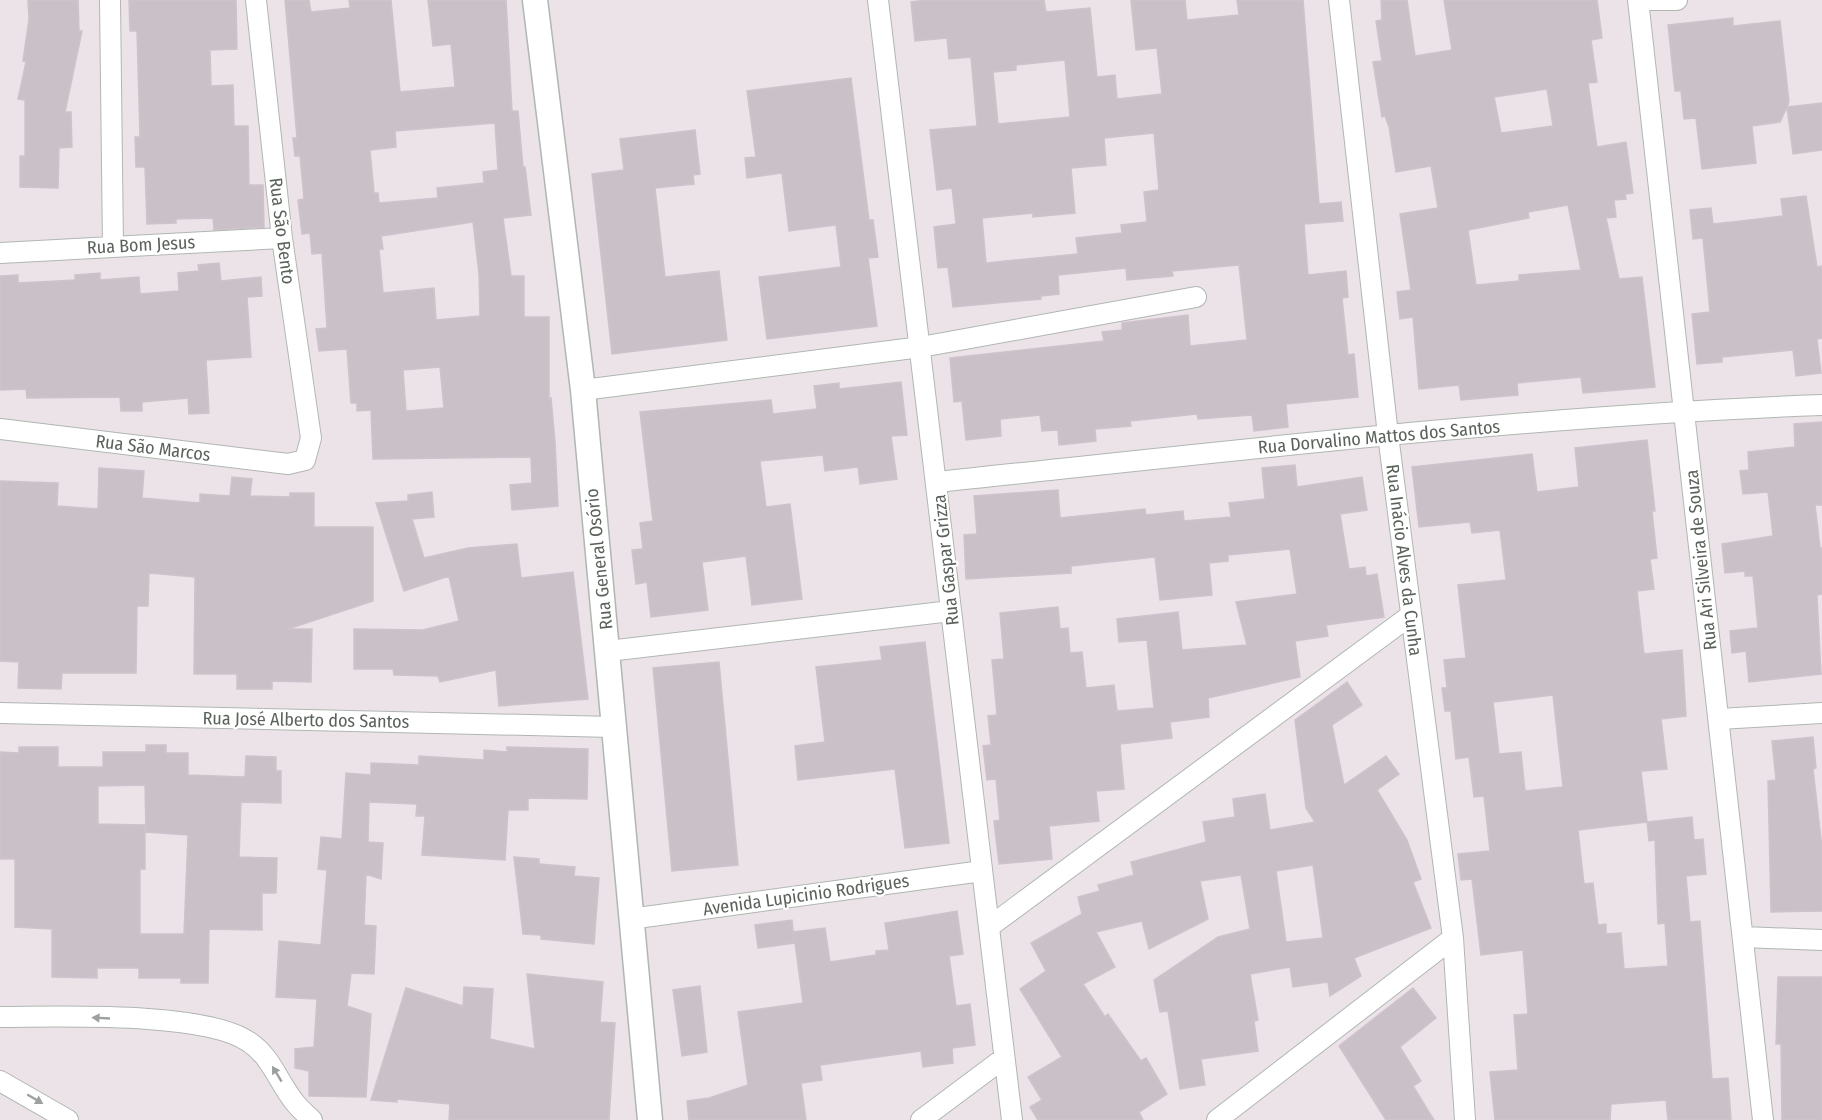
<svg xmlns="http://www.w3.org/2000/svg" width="1822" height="1120" font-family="'Fira Sans Condensed',sans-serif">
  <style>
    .building { fill: #c9c1c7; stroke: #d0c2cd; stroke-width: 1.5; fill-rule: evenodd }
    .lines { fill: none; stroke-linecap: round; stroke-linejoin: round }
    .minor-casing { stroke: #b0b7b1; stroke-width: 22 }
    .tertiary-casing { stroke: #b0b7b1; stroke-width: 27 }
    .minor { stroke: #fff; stroke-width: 20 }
    .tertiary { stroke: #fff; stroke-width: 24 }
    .oneway { fill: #9da19d }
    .labels { text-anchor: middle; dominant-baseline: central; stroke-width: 4.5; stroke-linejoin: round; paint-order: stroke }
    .street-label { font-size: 18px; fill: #5b625b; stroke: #fff }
  </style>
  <rect width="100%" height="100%" fill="#ece3e9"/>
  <path class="building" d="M28,0H78L79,31H82L65,112H71L72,147L59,148L58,188L20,187V156H25V100L18,99L26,62L23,61L29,19Z
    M129,0H236L237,49L210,50L211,86L233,85L234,126H248L249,185H263L264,227L214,230L213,218L176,219V223L147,224L145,167H136L135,137H140L137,31H130Z
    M285,0H309L311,12L350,8L349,0H391L400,92L455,87L451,44L433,46L428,0H506L512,111H518L523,167H525L531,215L503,218L511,276H524V317H549V399L551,398L555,442L558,506L512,510L510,485L532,483L531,457L373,459L371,410L357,411V403H351L347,349L319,351L316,329L327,328L322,253L312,254L310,233L302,234L298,200L304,199L300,156H295L293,138H297ZM495,123L498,170L483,172L484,183L437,188L438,198L379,203L378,193H374L370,150L396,147L395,131ZM473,222L479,274L480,316L436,320L434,288L383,293L379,249H383L381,236ZM440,367L444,408L406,411L403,370Z
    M927,0H1044L1046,12L1090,8L1097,77L1115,75L1117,99L1162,94L1157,48L1136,50L1131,0H1185L1187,20L1239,15L1237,0H1303L1319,204L1341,202L1343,221L1304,224L1308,275L1346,271L1348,297L1342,298L1348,355L1354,354L1358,397L1286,404L1288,427L1254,431L1252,415L1198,419L1197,414L1130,421L1131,426L1095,429L1096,441L1059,445L1058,430L1042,431L1040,415L1000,419L1001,436L966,440L962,401L954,402L950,358L1104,341L1102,332L1122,330V323L1188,315L1190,346L1247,340L1239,265L1172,271L1173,276L1127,280L1126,268L1058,275L1059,294L1041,296V299L953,307L948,267L938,268L934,227L956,224L952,188L937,190L930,130L977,126L971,57L949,59L947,38L915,41L911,2ZM1065,60L1070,117L998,124L993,72L1016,70V65ZM1154,133L1159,190L1144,192L1147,222L1121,225L1122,233L1076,238L1078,254L986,263L982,218L1033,213V217L1075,213L1071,168L1106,165L1104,138Z
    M1381,0H1407L1415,56L1452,50L1444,0H1597L1602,38L1591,40L1597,82L1588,83L1597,147L1626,142L1633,193L1625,194L1626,199L1614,200L1616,217L1606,218L1619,279L1642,277L1655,387L1583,393L1581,377L1517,383L1518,395L1461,400L1459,385L1419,389L1413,317L1400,319L1397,292L1411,290L1400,214L1438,208L1431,166L1396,172L1389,127L1385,116L1382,117L1373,62L1382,61L1376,21L1382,20ZM1547,89L1553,126L1501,133L1494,97ZM1568,205L1581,270L1519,275V281L1476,285L1468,230L1529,218L1528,212Z
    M1733,18V26L1780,21L1789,102L1787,107L1822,103V150L1793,154L1787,107L1780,122L1752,126L1756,163L1702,169L1696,118L1684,119L1681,91H1675L1668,25Z
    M851,78L869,220H873L878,257L868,258L877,326L767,339L759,277L841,267L836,225L789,231L782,173L747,178L745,158L756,157L747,91Z
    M695,130L700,174L693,175L694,184L655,188L665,277L719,271L727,340L612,354L592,174L624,170L620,139Z
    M1806,196L1817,267L1822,266V338L1817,339L1821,373L1796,376L1793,350L1722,357V362L1697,364L1692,314L1710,312L1703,238L1693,239L1690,210L1711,208L1713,224L1750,220L1783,216L1781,199Z
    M219,263L221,281L261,277L262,296L247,297L251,357L206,360L209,413L189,414L188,398L142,402V411H121L120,397L27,398L26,389L0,390V276L18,275V283L75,280V275L100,273V280L139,277L140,294L179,291L178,273L199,271L198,265Z
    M901,382L907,435L891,436L897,479L860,484L858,467L825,471L823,455L760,461L766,507L790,504L802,599L752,605L746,556L702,562L708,610L651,617L647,582L636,584L632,550L643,549L640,523L653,521L640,412L771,400L773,414L817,409L814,386L839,383V389Z
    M1822,422V505H1815L1820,548H1822V594L1817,595L1821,674L1749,682L1746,651L1732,653L1730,631L1758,628L1753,576H1745V571L1725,573L1722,544L1773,536L1768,492L1743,494L1740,471L1749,470L1748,452L1795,447L1794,424Z
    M1647,440L1655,511H1652L1657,558L1650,559L1654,589L1637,591L1643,646L1644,654L1682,650L1686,716L1661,719L1667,769L1641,771L1647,822L1692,817L1694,840L1703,839L1706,874L1686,876L1690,922L1700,921L1712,1079L1728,1078L1731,1120H1668L1666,1100L1611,1104L1610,1120H1495L1490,1072L1518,1070L1514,1015L1528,1014L1523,950L1481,955L1472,879L1461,880L1458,854L1490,851L1484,796L1474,797L1469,757L1456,759L1451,711H1445L1442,688H1447L1444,660L1466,658L1458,585L1506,580L1500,530L1472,533L1470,522L1419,527L1412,467L1532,454L1537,492L1579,487L1575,448ZM1553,695L1563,787L1525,791L1521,752L1499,754L1493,702ZM1647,822L1649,841L1655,840L1658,924L1665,923L1668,966L1624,969L1621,933L1606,934V924L1598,925L1593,883L1584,884L1578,830Z
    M1295,465L1297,487L1362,477L1367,510L1340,514L1349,569L1365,567L1366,576L1377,574L1384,617L1326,625L1328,636L1295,641L1300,677L1208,698L1209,717L1170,722L1172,738L1120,744L1124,789L1096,791L1099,821L1049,826L1052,859L999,864L994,821L1000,820L996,779L987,780L983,746L991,745L988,716L997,715L992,660L1004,659L1000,613L1058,607L1060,629L1068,628L1070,653L1082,652L1086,688L1114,685L1117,711L1154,708L1147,640L1119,642L1117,619L1178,612L1182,650L1247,645L1236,602L1297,594L1290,549L1228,555V561L1209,563L1212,595L1160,600L1155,557L1071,566V573L966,579L964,535L977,534L974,496L1058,490L1060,518L1145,509L1146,515L1183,511L1184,521L1231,517L1229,503L1265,499L1262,468Z
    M99,468L144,471L142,498L200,503V494L230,496L232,477L252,479L250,496L290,497V493H314V527H373V601L288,629H312L311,682L272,681V689H237V674H194L195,577L149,573L148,606H137L136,673H62L61,689L18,688L19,662L0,661V481L58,483L57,506L98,509Z
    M432,492L434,517L412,519L424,558L468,548L517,544L521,578L573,572L588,699L499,706L496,670L440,682L438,676L394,675L393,669H354V629L423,630L459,621L449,576L404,591L376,503L408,501V495Z
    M925,642L949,843L905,848L895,769L798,780L795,746L825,742L816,667L882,660L880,647Z
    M719,662L738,865L672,871L653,668Z
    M1347,682L1362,705L1332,725L1344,785L1386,756L1399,774L1377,790L1407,840L1421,879L1413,882L1431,928L1354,958L1361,976L1330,996L1328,982L1293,987L1290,967L1250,974L1258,1020L1254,1021L1258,1051L1201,1059L1205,1085L1180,1089L1168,1011L1160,1012L1154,980L1218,937L1250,929L1241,875L1200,881L1208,919L1149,949L1142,921L1096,932L1115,967L1083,984L1105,1017L1108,1014L1141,1061L1146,1058L1167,1094L1139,1112L1143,1120H1038L1030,1107L1042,1100L1028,1077L1062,1057L1020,989L1046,971L1031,943L1082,914L1078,897L1100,891L1098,885L1134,875L1131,862L1206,842L1203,822L1235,817L1233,799L1265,794L1270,830L1315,822L1306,808L1295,720ZM1313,865L1323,938L1286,942L1276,871Z
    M1813,737L1816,768L1813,769L1822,848V911L1771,912L1768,781L1776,780L1772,741Z
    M146,745H166V753H188V775L245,777L246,756L276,757V771H281V803L241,802L239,857L277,858L276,893H262V930L209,929L208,983H181V978H139V968H97V978L52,977V929L15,927V859H0V752L19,753V747H58V767H103V752H146ZM145,785L146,832L188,835L184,934H140V869H145V825L98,824V786Z
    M507,747L588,749L587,799L528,798V810H508L505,860L422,855L425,816H416L417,804L369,802L368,842L383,843L381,879L366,874L364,925L376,926L374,974L351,973L347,1006L371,1014L366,1097L309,1096V1071L295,1068V1049L314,1047L317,999L276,997L279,941L321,945L327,870L318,869L321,837L342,839L346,773L371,775V763L419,765V756L484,760V750L507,752Z
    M514,857L539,859V864L575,867L574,876L599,878L594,944L541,939V935L523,934Z
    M957,911L963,954L949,956L956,1006L970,1004L975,1045L952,1048L953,1063L923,1067L921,1051L820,1065L822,1080L801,1083L806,1120H689L687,1101L709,1098L748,1085L738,1012L803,1003L795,943L758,948L755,925L792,920L794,940L793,932L825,928L830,962L876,955V951L889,950L885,923Z
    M527,974L603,982L600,1022L615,1023L609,1120H449L450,1104L397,1099V1102L371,1100L406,988L463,1006L464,987L493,989L490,1039L535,1049Z
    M1778,977H1822V1120H1782L1781,1044H1776Z
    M700,986L707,1052L682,1056L673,990Z
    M1413,988L1436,1018L1400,1047L1421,1081L1413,1086L1434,1120H1386L1339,1046Z"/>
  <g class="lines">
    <g class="minor-casing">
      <path id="minor" d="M110,0L113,247
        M878,0L1012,1120
        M1339,0L1388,435L1453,938L1465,1120
        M1638,0L1763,1120
        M1638,0H1677
        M0,253L282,238
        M583,390L921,347L1196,297
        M0,429L288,464L305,460L311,438L282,238L256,0
        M937,482C1232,451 1526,416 1822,405
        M608,651L951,611
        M0,713L613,727
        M1719,719L1822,713
        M630,919L982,871
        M989,927L1411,615
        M1743,937L1822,940
        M0,1017C57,1017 205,1011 249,1042C272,1057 279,1084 296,1104C301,1110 307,1115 312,1120
        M0,1081L68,1120
        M921,1120L1004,1058
        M1217,1120L1453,938"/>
    </g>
    <g class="tertiary-casing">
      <path id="tertiary" d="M535,0L583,390L650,1120"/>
    </g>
    <use href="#minor" class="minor"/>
    <use href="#tertiary" class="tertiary"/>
  </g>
  <defs><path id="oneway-solid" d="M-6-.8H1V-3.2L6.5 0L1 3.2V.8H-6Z" transform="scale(1.5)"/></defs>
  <g class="oneway">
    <use href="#oneway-solid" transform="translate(101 1018) rotate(-177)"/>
    <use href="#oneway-solid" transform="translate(277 1074) rotate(-121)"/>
    <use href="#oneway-solid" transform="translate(35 1099) rotate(30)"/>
  </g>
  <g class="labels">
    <g class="street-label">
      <text transform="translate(282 231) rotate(83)">Rua São Bento</text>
      <text transform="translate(141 245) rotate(-3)">Rua Bom Jesus</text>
      <text transform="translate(1379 437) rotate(-5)">Rua Dorvalino Mattos dos Santos</text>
      <text transform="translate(153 448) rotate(7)">Rua São Marcos</text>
      <text transform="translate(599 559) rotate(-96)">Rua General Osório</text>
      <text transform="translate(946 560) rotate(-96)">Rua Gaspar Grizza</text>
      <text transform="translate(1404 560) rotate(83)">Rua Inácio Alves da Cunha</text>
      <text transform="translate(1701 560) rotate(-96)">Rua Ari Silveira de Souza</text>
      <text transform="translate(306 720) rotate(1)">Rua José Alberto dos Santos</text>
      <text transform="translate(806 895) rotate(-8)">Avenida Lupicinio Rodrigues</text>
    </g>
  </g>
</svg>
